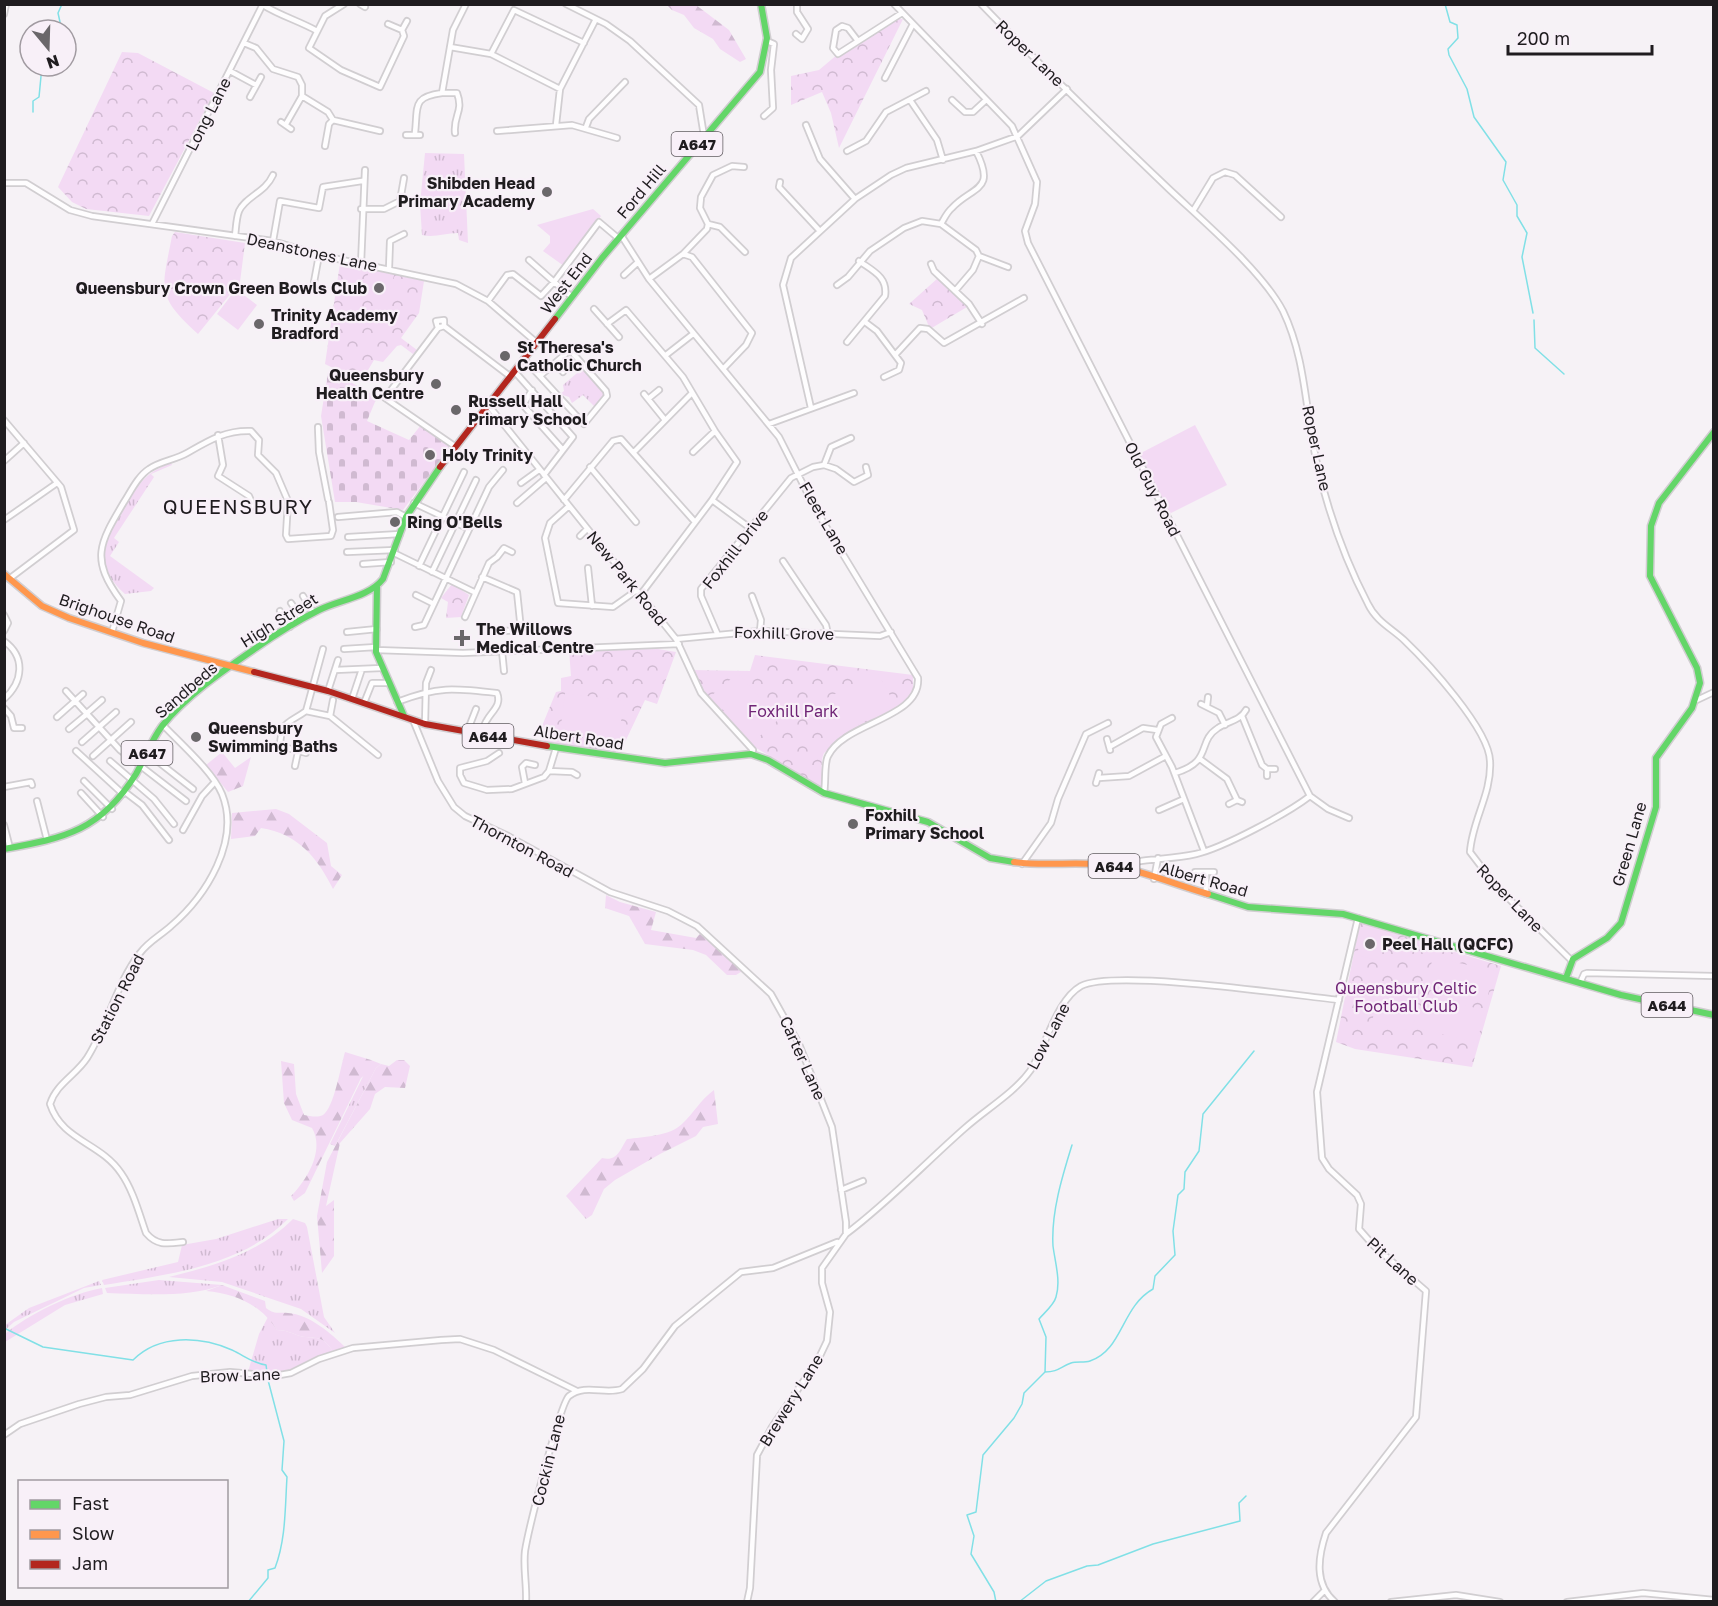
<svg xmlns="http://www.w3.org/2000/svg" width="1718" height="1606" font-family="'Golos Text',sans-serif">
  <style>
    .grass { fill: url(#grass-tufts) }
    .forest { fill: url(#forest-firs) }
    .cemetery { fill: url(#cemetery-stones) }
    .park { fill: url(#park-crowns) }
    .garden { fill: #f3daf4 }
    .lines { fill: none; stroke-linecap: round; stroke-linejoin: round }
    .stream { stroke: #81e0e6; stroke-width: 1.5 }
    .street-casing { stroke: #d1ced1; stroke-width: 8 }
    .fast-casing { stroke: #d1ced1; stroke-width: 9 }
    .slow-casing { stroke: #d1ced1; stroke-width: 9 }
    .jam-casing { stroke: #d1ced1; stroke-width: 9 }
    .street { stroke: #fefdfe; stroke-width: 4.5 }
    .fast { stroke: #63d668; stroke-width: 6 }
    .slow { stroke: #ff974d; stroke-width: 6 }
    .jam { stroke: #b3261e; stroke-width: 6 }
    .poi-dot { fill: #6a676a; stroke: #f8f0f8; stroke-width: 2 }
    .labels { text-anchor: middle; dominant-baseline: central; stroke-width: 4.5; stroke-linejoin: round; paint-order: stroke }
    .shield { fill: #f8f0f8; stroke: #605c60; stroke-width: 1.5 }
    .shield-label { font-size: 15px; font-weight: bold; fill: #1f1c1f }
    .street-label { font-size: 16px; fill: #1f1c1f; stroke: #f8f0f8 }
    .poi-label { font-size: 16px; font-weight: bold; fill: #1f1c1f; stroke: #f8f0f8; text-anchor: start }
    .park-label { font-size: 16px; fill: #702576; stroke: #f8f0f8 }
    .quarter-label { font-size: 20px; letter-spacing: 1.5px; fill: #1f1c1f; stroke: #f8f0f8 }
  </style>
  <defs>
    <pattern id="grass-tufts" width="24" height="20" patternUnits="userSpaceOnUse" patternTransform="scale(1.5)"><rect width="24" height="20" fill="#f3daf4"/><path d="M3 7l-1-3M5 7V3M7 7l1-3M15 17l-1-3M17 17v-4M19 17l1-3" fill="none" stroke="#d0bad1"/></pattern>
    <pattern id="forest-firs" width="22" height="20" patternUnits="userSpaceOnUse" patternTransform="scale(1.5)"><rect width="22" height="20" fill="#f3daf4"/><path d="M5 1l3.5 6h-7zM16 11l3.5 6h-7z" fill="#d0bad1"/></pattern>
    <pattern id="cemetery-stones" width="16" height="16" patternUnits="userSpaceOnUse" patternTransform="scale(1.5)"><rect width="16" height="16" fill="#f3daf4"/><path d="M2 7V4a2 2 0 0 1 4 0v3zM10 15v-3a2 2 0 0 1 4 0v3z" fill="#d0bad1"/></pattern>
    <pattern id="park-crowns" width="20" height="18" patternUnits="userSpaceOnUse" patternTransform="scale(1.5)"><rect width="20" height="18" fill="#f3daf4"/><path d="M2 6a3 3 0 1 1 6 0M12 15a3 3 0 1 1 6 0" fill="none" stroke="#d0bad1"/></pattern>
  </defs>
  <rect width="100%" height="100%" fill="#f6f2f6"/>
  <path class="grass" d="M425,153L464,154L468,243L459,240L458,233C445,233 434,238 422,235L420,204Z
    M583,368L606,394L596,408L583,395L572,403L569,397L560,394L564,391L563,385Z
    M171,463L172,465L151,474L154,477L114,538L119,542L110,556L154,588L151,591L125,594C93,566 104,542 123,511C138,486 142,474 171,463Z
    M371,1060L381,1064L376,1068L335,1146L330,1144Z
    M278,1219H288C242,1266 166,1275 104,1285L102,1280L178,1262L182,1245L216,1239Z
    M293,1219L305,1223L307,1227L324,1317L335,1333L301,1309L222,1282L169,1277C214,1266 259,1253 293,1219Z
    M159,1280L222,1285C188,1298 143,1294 107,1293L105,1288Z
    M99,1281L101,1285L84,1288L14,1322L5,1330V1325L29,1308Z
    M102,1288L103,1294L65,1305L5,1342V1334C27,1315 72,1293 102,1288Z
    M268,1317L277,1330C286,1330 291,1333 300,1336C317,1340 320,1333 333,1351L288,1372H248L259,1334Z"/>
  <path class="forest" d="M667,5H696L729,30L746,59L740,62L720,49L713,39L694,28L684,15L672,10Z
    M222,752L235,768L251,757L243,786L228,792L206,765Z
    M276,809L289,814L327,843L331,866L342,875L333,889C317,857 298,834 261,828L255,836L231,839L232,813Z
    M606,895L620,902L656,912L651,930L696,938L700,934L744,970L736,975H727L706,955L693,950L645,944L629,916L605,908Z
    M345,1052L371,1060L367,1073L361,1078L305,1193L294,1201L291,1196C307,1180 325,1150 312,1128L292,1120L284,1103L281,1061L294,1064L296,1094L304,1115C310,1116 317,1118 323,1115C334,1108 341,1065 345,1052Z
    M397,1060H404L410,1066L405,1088L385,1087L375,1094L370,1109L340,1143L326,1206L334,1200V1256L322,1273L317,1216L327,1162L376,1068L381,1064L389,1066Z
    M714,1090L718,1124L703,1127L696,1136L660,1154L615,1180L604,1189L592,1215L586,1219L566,1196L602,1158C617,1162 620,1150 627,1139C643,1137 670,1136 682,1124C694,1113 700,1100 714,1090Z
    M222,1285L265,1301L266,1308C275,1315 279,1312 288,1313C309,1314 332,1334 346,1348L333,1351C320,1333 317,1340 300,1336C291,1333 286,1330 277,1330C260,1304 236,1294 206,1291Z"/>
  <path class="cemetery" d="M331,371L377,397L367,421L409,440L421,425L451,446L403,510L356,502H335L321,416L328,372Z"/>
  <path class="park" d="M894,19H903L839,148L831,113L822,92L791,105V76L819,70L838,54Z
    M122,52L138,53L214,93L149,216L86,209L72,202L58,187Z
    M175,232L245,243L240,282L198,334C155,295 162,289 172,236Z
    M340,263L424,281L419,313L401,338L417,350L413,354L401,345L397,346L383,362L374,360L361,382L325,364Z
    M938,278L967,307L930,329L922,310L909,304Z
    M452,584L469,595L461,617L446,618L448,602L441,598Z
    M658,649L676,652L657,704L645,700L625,742L616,754L545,741L541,738L542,726L556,692L561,691V678L571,676L569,650Z
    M755,655L913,675V692L904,703L854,730L824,753C819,764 824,775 821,787L753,746L711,702L692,670L750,671Z
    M1360,923L1501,966L1472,1067L1355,1049L1336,1042Z"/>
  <path class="garden" d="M593,209L601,216L564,266L543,251L550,243V236L537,225Z
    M369,270L394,275L388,301L363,295Z
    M236,289L257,305L238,330L217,314Z
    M1195,425L1227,485L1169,514L1139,454Z
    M877,671L895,705L829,741L811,707Z
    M738,673L779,719L752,743L711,696Z
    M565,693L624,701L618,742L560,734Z
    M1363,929L1383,934L1376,960L1357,955Z
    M1433,957L1494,971L1486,1003L1425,989Z
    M1424,996L1485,1010L1477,1043L1416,1028Z
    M1377,1000L1417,1009L1412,1031L1372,1022Z"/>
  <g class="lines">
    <path class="stream" d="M1445,4L1450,22L1457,25L1458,38L1448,49L1449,55L1467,89L1474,117L1506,162L1503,180L1517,205V216L1527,233L1522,257L1533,313
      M53,30L60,22L58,13L62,4
      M33,112V101L39,97L42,66
      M1534,320L1535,348L1564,374
      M4,1328L43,1347L133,1360C159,1334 200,1336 232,1350C245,1356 252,1363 266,1365L267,1372
      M1045,1372C1058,1372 1060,1367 1071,1363C1077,1361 1084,1363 1090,1361C1123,1350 1121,1307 1153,1289L1155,1276L1175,1255L1173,1231L1178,1195L1184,1189L1185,1172L1199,1151L1203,1114L1254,1051
      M248,1602L268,1578V1570L275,1568C286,1539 285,1508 287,1477L282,1470L284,1441L268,1380
      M996,1602L994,1592L971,1554L974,1536L967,1515L976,1512L983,1455L1014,1418L1022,1404L1024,1393L1045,1372L1046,1337L1039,1319C1044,1313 1054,1305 1056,1297C1061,1281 1055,1262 1053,1246C1051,1213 1062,1177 1072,1145
      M1019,1602L1046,1581L1087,1566L1098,1565L1153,1544L1240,1521L1239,1503L1246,1496"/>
    <g class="street-casing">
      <path id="street" d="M344,4L325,16L309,48L341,70L380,87L404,36L402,30L388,24
        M360,4L365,7
        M566,4L606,24L630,41L699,105L704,136
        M894,4L1012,126L1037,182L1035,204L1025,231L1028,243L1310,796L1328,809L1349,818
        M981,4C1043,68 1106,129 1170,190C1204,222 1262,271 1283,311C1307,361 1305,415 1318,468C1329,514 1346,562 1368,604C1376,621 1391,628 1404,640C1428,663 1489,729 1490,761C1492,794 1472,820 1470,852L1496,886L1571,960
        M263,5C281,16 299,21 317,31
        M4,14L6,4
        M402,30L407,21
        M796,34L802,39L808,29L797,12V4
        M858,41L848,28L842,26L836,30L833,48L838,54L902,13
        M244,43L256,48L273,69L298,77L302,85V96L328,112L333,120L380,131
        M450,47L491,54L560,89
        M491,54L514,10L584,43
        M230,71L256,85
        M885,78L913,24
        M442,93H457C464,112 453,115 455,133
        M250,97L261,77
        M910,100L937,140L943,160
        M952,100L965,112H973L986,100
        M764,116L773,108L771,70L774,44L767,41
        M281,122L291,129
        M286,124L302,96
        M556,125L560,89L596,19
        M806,125L820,159L855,199
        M586,127L589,119L625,82
        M497,131L572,125L617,138
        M415,133C418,106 412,97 442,93L453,30L466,4
        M406,135H420
        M325,146L329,124L333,120
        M847,151L866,141L886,112L926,91
        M780,182L779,187L819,230
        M4,183H26L70,210L92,216L273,241L319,255L456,284L488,301L537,343
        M361,209H384L400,201L404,178
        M1193,211L1213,178L1225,172L1235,175L1281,217
        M152,224L263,4
        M708,224L720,227L745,252
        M941,224L976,250L979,256L973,270L955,291
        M621,235L649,279L779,437L816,510L918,678C921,719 844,722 828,756C824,763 826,783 824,793
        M235,236C236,229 236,219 239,211C246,196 265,193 273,175
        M273,241L280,201L319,208L323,187L362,181
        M683,254L707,229L708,224L700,208L701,197L713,175L732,166L744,167
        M979,256L1008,267
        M529,260L554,282L599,222L618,238
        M361,264L365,170
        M931,264L934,271L969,304L982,324
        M389,269L390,241L404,234
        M624,275L637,263
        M649,279L683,254L692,257L752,333L746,345L723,369
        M314,282L319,255
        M837,285L848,277L870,251L904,228L922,221L941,224C944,219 947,212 952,208C972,186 997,192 976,151
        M488,301L507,275L513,274L541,296L554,282L571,296
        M594,309L619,337
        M865,322L877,331L901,363L899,370L884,377
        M607,324L626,310L683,377L715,431L737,462L712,500L750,528
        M444,326L438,328L436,321L444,320V326L511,377
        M438,328L385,398L456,447
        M847,342L885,296C888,277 873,271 859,261
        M666,355L693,334
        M895,355L920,328L928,329L944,343L1024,298
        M524,359L584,424L607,396L606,391L570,350L541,375
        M555,363L563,372
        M515,372L573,437L544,475
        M532,390L523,405L563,450
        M644,394L665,420
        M648,399L659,390
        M489,406L676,639L701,693L753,750L751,754
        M811,408L783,285L791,258L855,199L891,175L906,168L976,151L1018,136L1067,89
        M4,420L61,487L74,530L9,579
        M769,424L854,393
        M318,427L319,452L328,499
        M218,435L223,465L218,476L249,496L253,505L249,510
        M634,452L691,394
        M693,452L715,431
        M4,461L24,443
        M824,465L831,447L851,438
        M590,467L636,522
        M521,483L539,470
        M564,500L613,441L621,439L695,522
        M414,503L469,529
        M517,503L546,478
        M569,506L550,523L545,538L558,603L613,607L637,590
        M338,517L397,512L406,517
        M4,520L57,483
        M580,536L587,529
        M348,537L400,534
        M347,552L395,550
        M394,553L474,592
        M783,561L826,625L828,634
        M363,564L391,562
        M419,566L464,472
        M588,568L592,606
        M432,572L476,480
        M482,577L517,592L521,630
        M641,594L712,500
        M416,595L434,604
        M303,596L313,612
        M752,596L761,620L760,631
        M291,603L302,619
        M280,611L290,627
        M4,615L8,623L4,631
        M465,617L489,563L497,557L504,548L512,552
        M415,627L424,625L489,487L503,470
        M500,631L532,630
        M112,632L121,601C90,559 99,544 124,502C131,491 138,476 149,469C160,461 175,460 187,453C208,441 225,430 251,431L259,440L258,455L276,473L288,501L286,535L288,539L331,536L333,530L329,502
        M347,632L377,629
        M717,633L701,596V589L791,478L813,467L824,465L836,469L854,482L868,475L866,467
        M676,639L760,631L880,636L891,632
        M4,641C26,657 23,682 4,699
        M344,649L376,647
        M376,650L463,653L679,644
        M502,651L504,671
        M335,670L382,668
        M66,691L120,750L186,801
        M328,691L338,660
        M352,699L362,669
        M333,700L330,716L378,755
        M1697,700L1714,692
        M397,702C438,686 454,688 497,693C502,705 492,711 487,720C484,723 483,731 482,735
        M364,703L372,683H388
        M1201,704L1219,713L1225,725
        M1207,706L1208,697
        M4,708L11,716L14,728H22
        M306,711L330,716
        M87,713L102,700
        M1242,716L1262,765L1267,769
        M57,717L83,694
        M1172,718L1161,724L1156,737L1172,767L1204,851
        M413,720L438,781L454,807L465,816L508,836L610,892L668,911L697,926L771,994L799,1044L832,1127L846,1222V1234L822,1268V1283L830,1312L827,1341L818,1360L772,1427L757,1455L750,1588L747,1602
        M425,724L426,683L431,670
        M163,725C180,743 213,772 222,794C241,841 206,896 171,926C160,936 149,941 140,953C116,984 108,1025 87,1058C76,1075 56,1084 50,1104C62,1141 100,1142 121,1173C133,1190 139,1213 146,1233C157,1246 167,1244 183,1242
        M69,729L87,714
        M467,732L476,709
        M1107,739L1110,750
        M82,742L116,712
        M1111,746L1143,728L1157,730
        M76,751L123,794
        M147,753L193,789
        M306,753L280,746C281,720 288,724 306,711L323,649
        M499,753L487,761L460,768V775L464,783L487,790L512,789L544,777L549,771L556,748
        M93,756L131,722
        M1200,759L1227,779L1237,800
        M110,761L154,799L174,824
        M295,766L298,752
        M549,771L572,772L577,775
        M1175,773C1214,761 1196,742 1218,728C1228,721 1240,721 1246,710
        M1267,776V769H1275
        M1099,778L1129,776L1164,757
        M84,781L112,809
        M525,783L522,767L526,763L535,765
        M1096,783L1099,773
        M4,787L31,782L32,785
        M125,792L142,805L169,840
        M81,793L103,817
        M37,801L47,840
        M1229,804L1237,800L1242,802
        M1159,810L1184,799
        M4,825L10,848
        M183,830L202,796L214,783
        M1022,864L1051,823L1058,799L1086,734L1108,723
        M1118,865C1144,858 1170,860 1196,854C1223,848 1288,813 1310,796
        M1195,872H1214
        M1206,873V894
        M1154,879L1158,858
        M1580,983L1584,974L1587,973L1714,976
        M841,1190L863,1181
        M846,1234C889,1202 925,1163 965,1128C985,1110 1014,1093 1030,1071C1046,1047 1056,1000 1081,986C1115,969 1293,995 1339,1000
        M4,1435L20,1424L79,1404L106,1397L130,1395L192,1376L230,1372L274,1376L291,1373L319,1359L353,1348L441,1340L460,1339L494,1350L577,1391
        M526,1602C527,1585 523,1568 525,1551C528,1532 560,1403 569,1396C586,1383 604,1395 622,1389L643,1369L675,1326L741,1272L773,1268L837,1242
        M1313,1602L1324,1591
        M1335,1602C1314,1584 1318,1557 1326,1533L1416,1417L1426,1291L1374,1246L1359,1229L1361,1204L1357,1195L1329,1169L1322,1158L1317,1092L1358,918
        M1391,1602L1456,1595L1500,1602
        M1567,1602L1643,1593L1714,1600"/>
    </g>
    <g class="fast-casing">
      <path id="fast" d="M555,319L602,258L760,72L767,38L761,4
        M377,587L376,652L404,716
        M547,746L665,763L751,754L768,760L824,793L928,822L990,858L1014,862
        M4,849C66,838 101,830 136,774C145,758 151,741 162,726C187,695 224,670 256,648C276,634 297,621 319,610C339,600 369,597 383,579L406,517L440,467
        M1208,894L1248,907L1343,914L1621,995L1714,1015
        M1566,978L1573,959L1607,938L1621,923L1656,807V758L1692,708L1700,683L1697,668L1650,576L1651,526L1659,503L1714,432"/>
    </g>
    <g class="slow-casing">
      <path id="slow" d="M4,574L42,606L69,618L143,643L254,672
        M1014,862C1047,867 1081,860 1115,866C1146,872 1177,885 1208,894"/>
    </g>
    <g class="jam-casing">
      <path id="jam" d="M440,467L555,319
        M254,672L328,691L425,724L547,746"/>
    </g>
    <use href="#street" class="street"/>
    <use href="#fast" class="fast"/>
    <use href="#slow" class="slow"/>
    <use href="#jam" class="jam"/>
  </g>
  <g class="poi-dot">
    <circle cx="547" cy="192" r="6"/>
    <circle cx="379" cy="288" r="6"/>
    <circle cx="259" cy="324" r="6"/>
    <circle cx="505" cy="356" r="6"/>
    <circle cx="436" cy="384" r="6"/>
    <circle cx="456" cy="410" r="6"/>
    <circle cx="430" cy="455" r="6"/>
    <circle cx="395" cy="522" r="6"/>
    <path d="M459 629h6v6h6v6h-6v6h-6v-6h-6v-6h6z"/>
    <circle cx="196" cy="737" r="6"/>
    <circle cx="853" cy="824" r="6"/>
    <circle cx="1370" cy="944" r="6"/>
  </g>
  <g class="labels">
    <g class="shield">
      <rect x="671.5" y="132" width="51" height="24" rx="4.5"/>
      <rect x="462.5" y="724" width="51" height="24" rx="4.5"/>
      <rect x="121.5" y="741" width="51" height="24" rx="4.5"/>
      <rect x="1088.5" y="854" width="51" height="24" rx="4.5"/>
      <rect x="1641.5" y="993" width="51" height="24" rx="4.5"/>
    </g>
    <g class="shield-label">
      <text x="697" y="144">A647</text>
      <text x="488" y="736">A644</text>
      <text x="147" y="753">A647</text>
      <text x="1114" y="866">A644</text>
      <text x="1667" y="1005">A644</text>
    </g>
    <g class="street-label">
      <text transform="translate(1030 53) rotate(44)">Roper Lane</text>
      <text transform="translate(208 114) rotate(-63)">Long Lane</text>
      <text transform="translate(641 191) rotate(-50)">Ford Hill</text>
      <text transform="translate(312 252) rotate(12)">Deanstones Lane</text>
      <text transform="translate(566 283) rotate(-52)">West End</text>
      <text transform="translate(1317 448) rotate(78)">Roper Lane</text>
      <text transform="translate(1153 489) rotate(63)">Old Guy Road</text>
      <text transform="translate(824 518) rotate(60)">Fleet Lane</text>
      <text transform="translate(735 549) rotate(-52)">Foxhill Drive</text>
      <text transform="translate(627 578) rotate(51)">New Park Road</text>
      <text transform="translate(117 618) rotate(19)">Brighouse Road</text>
      <text transform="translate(279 620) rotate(-32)">High Street</text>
      <text transform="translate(784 633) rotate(1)">Foxhill Grove</text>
      <text transform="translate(186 690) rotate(-41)">Sandbeds</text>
      <text transform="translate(579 737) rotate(9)">Albert Road</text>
      <text transform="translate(1629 844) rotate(-74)">Green Lane</text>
      <text transform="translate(522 846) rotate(28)">Thornton Road</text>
      <text transform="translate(1204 879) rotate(16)">Albert Road</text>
      <text transform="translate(1510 898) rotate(46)">Roper Lane</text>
      <text transform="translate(117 999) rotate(-63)">Station Road</text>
      <text transform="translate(1048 1036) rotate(-62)">Low Lane</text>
      <text transform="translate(803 1058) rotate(66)">Carter Lane</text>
      <text transform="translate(1393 1261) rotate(42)">Pit Lane</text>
      <text transform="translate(240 1375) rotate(-2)">Brow Lane</text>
      <text transform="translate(791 1400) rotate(-58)">Brewery Lane</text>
      <text transform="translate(548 1460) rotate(-76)">Cockin Lane</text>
    </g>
    <g class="poi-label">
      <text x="535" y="183" text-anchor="end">Shibden Head<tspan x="535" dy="18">Primary Academy</tspan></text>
      <text x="367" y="288" text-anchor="end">Queensbury Crown Green Bowls Club</text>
      <text x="271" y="315">Trinity Academy<tspan x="271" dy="18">Bradford</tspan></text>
      <text x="517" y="347">St Theresa's<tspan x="517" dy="18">Catholic Church</tspan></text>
      <text x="424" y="375" text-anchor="end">Queensbury<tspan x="424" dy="18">Health Centre</tspan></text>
      <text x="468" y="401">Russell Hall<tspan x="468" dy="18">Primary School</tspan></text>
      <text x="442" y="455">Holy Trinity</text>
      <text x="407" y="522">Ring O'Bells</text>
      <text x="476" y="629">The Willows<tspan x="476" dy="18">Medical Centre</tspan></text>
      <text x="208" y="728">Queensbury<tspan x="208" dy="18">Swimming Baths</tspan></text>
      <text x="865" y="815">Foxhill<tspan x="865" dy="18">Primary School</tspan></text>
      <text x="1382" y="944">Peel Hall (QCFC)</text>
    </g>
    <g class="park-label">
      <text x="793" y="711">Foxhill Park</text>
      <text x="1406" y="988">Queensbury Celtic<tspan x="1406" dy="18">Football Club</tspan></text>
    </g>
    <g class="quarter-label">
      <text x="238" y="506">QUEENSBURY</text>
    </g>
  </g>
  <rect width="1718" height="1606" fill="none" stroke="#1f1c1f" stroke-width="12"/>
  <rect x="18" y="1480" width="210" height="108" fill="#f8f0f8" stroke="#a19ba1" stroke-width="1.5"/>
  <rect x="30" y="1500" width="30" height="9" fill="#63d668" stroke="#a19ba1" stroke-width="1.5"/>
  <text x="72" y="1510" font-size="18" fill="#1f1c1f">Fast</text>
  <rect x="30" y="1530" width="30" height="9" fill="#ff974d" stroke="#a19ba1" stroke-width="1.5"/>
  <text x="72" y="1540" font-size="18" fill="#1f1c1f">Slow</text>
  <rect x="30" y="1560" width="30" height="9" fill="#b3261e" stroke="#a19ba1" stroke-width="1.5"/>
  <text x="72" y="1570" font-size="18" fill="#1f1c1f">Jam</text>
  <g transform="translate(48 48) rotate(161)"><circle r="28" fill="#f8f0f8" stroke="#a19ba1" stroke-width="1.5"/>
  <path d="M0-4.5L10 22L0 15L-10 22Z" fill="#6a676a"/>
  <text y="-9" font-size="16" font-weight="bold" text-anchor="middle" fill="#1f1c1f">N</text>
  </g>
  <path d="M1508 45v9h144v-9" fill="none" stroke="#1f1c1f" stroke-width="3"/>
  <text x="1517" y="45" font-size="18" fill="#1f1c1f" stroke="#f8f0f8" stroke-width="4.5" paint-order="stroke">200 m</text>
</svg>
